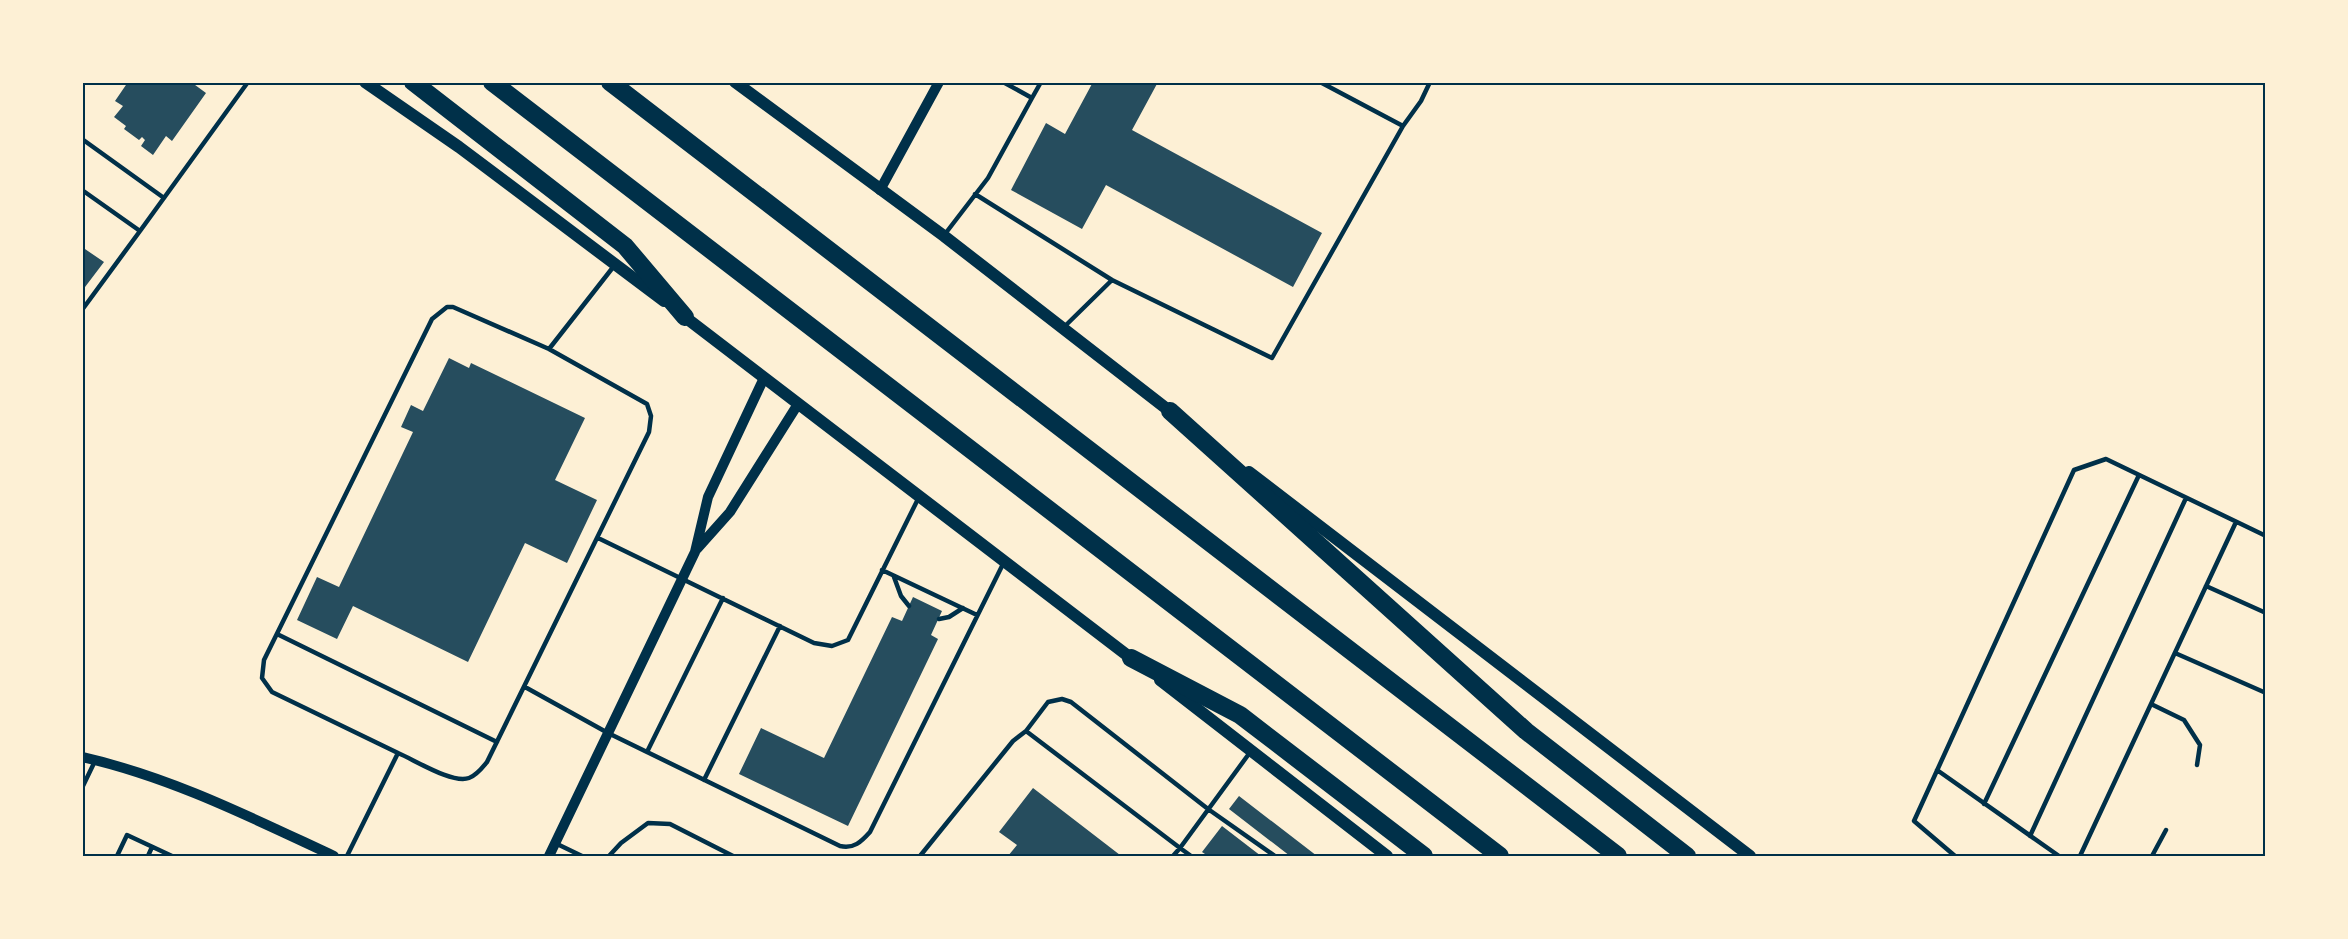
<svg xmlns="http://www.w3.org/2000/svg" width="2348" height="939" font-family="'Roboto Condensed',sans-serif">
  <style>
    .building { fill: #264d5e }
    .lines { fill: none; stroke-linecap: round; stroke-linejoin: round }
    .service { stroke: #003049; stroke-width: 4.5 }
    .tertiary { stroke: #003049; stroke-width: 10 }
    .secondary { stroke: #003049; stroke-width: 12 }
    .motorway { stroke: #003049; stroke-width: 18 }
    .neatline { fill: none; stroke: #003049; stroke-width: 2 }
  </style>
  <rect width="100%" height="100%" fill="#fdf0d5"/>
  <path class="building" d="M128,82H191L206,93L172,141L166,136L153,155L141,146L145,140L142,137L139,140L124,129L126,126L114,117L123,106L115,101Z
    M1093,82H1158L1132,130L1322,233L1293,287L1106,185L1082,229L1011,190L1046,123L1065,134Z
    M82,247L104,262L82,291Z
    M449,358L469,368L471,363L585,418L555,480L597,500L567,563L525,543L468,662L353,606L337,639L297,620L317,577L339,587L413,432L401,427L411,405L423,411Z
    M913,597L942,611L931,635L938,639L848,826L739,774L761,728L824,758L892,617L902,621Z
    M1033,788L1120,855L1119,856H1008L1017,845L999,832Z
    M1239,796L1317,856H1290L1229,809Z
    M1222,826L1261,856H1208L1202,852Z"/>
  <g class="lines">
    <path class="service" d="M1003,82L1032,98L1041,82
      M1403,126L1421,101L1430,82
      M82,139L164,198
      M82,190L140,231L82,310
      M975,194L1112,280
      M140,231L248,82
      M945,234L988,178L1032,98
      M1064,327L1112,280L1272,358L1403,126L1320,82
      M598,538L814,643L832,646L848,640L919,497
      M882,570L977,615
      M894,577L901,596L909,606
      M2206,586L2266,613
      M939,619L949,617L963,608
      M277,634L497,742
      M2175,653L2266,693
      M525,687L608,733L840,846C854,849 861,842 870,832L1004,562
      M2151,704L2184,720L2200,745L2197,765
      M1026,731L1048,702L1062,699L1071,702L1208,809L1275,856
      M647,752L723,598
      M398,753L272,692L262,678L264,660L432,319L447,307H453L549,349
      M1937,770L2059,856
      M704,780L780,626
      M82,788L95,761
      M1984,804L2139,475
      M2030,836L2186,498
      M555,843L582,856
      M117,856L127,835L172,856
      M148,856L152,847
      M347,856L398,753C415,760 452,784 469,778C477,775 482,768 487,762L649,432L651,416L647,404L549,349L614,266
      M609,856L621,843L648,823L670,824L733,856
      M920,856L1013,741L1026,731L1180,848L1251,751
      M1173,856L1180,848L1191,856
      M1955,856L1914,821L2074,470L2106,459L2266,536
      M2080,856L2236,522
      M2152,856L2166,830"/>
    <path class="tertiary" d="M880,190L939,82
      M697,549L730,512L798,404
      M82,757C171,777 252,818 334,856
      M549,856L695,552L708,497L764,378"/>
    <path class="secondary" d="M365,82L459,147L664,301
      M735,82L944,236L1176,416
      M681,314L1136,662
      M1249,472L1750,856
      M1160,680L1387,856"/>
    <path class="motorway" d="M413,82L625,246L685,317
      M492,82L1500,856
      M610,82L1618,856
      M1170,411L1526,731L1687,856
      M1131,658L1240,715L1424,856"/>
  </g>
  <rect width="2348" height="939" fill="none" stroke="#fdf0d5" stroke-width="168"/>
  <rect x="84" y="84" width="2180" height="771" class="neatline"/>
</svg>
